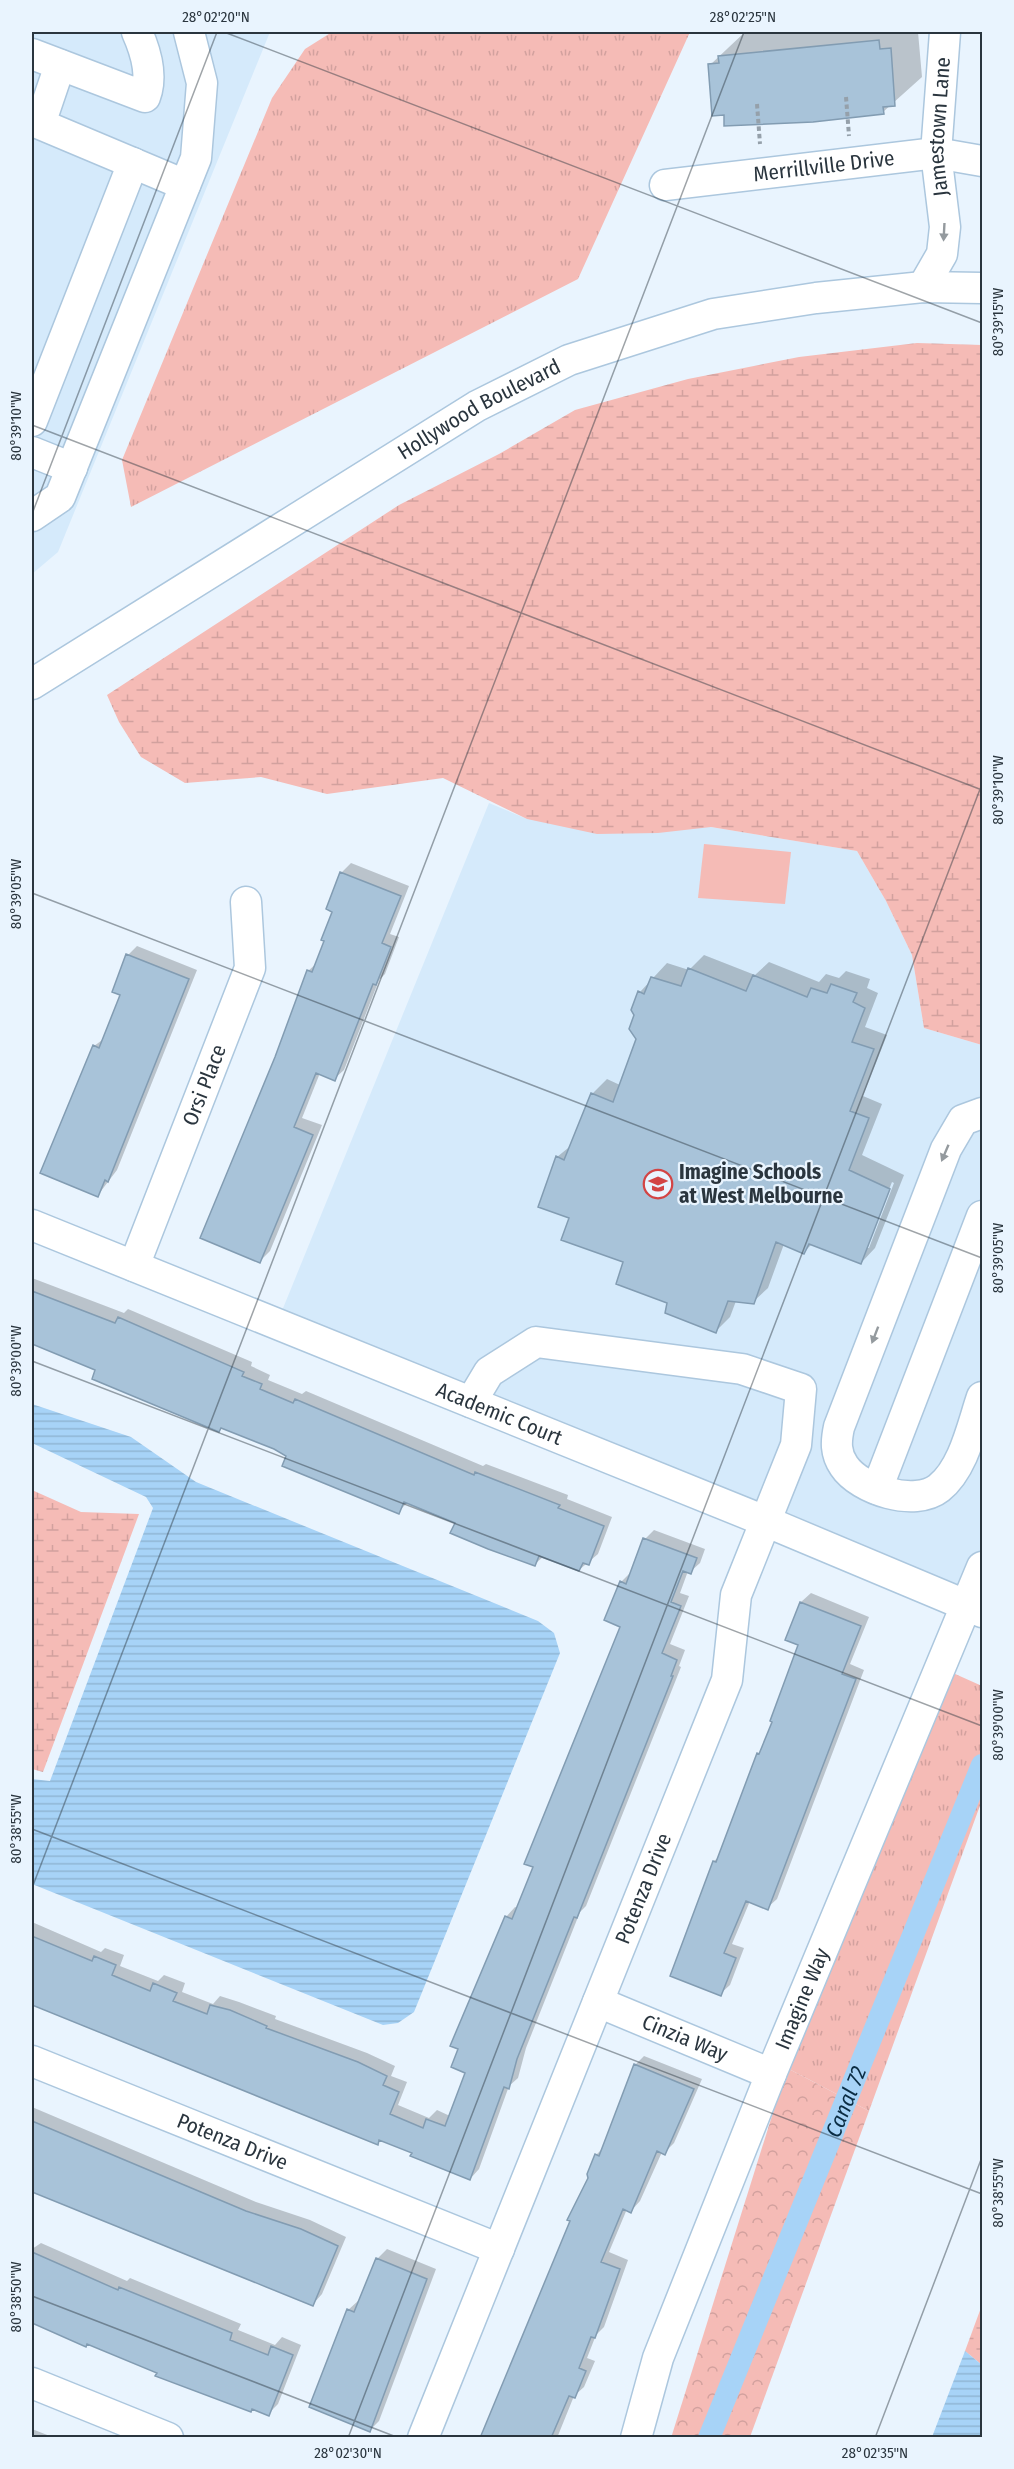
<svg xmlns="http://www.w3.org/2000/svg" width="1014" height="2469" font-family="'Fira Sans Condensed',sans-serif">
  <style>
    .built { fill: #d5eafb }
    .grass { fill: url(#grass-tufts) }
    .forest { fill: url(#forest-crowns) }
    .wetland { fill: url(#wetland-marsh) }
    .park { fill: #f5bbb6 }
    .water { fill: url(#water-rules) }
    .shadow { fill: #0003; fill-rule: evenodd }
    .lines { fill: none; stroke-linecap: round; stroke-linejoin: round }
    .canal { stroke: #a7d3f7; stroke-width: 22 }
    .building { fill: #a8c3d9; stroke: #829cb2; stroke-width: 1.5 }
    .minor-casing { stroke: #acc7de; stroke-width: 33 }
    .path { stroke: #95a0aa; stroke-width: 4; stroke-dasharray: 4.5 3; stroke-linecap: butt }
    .minor { stroke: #fff; stroke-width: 30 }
    .oneway { fill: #949a9e }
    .ticks { fill: none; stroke: #2a353e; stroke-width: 1.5; stroke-opacity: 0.45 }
    .labels { text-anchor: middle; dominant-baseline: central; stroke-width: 4.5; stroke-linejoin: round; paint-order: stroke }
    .street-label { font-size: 21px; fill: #2a353e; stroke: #e9f4fe }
    .poi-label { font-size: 21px; font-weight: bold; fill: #2a353e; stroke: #e9f4fe; text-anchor: start }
    .water-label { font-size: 22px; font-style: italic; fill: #0a2c43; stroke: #e9f4fe }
    .neatline { fill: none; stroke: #2a353e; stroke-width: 2 }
    .ticks-label { font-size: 15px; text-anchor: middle; fill: #2a353e }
  </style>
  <defs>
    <pattern id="grass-tufts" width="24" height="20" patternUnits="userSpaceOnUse" patternTransform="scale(1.5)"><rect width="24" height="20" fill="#f5bbb6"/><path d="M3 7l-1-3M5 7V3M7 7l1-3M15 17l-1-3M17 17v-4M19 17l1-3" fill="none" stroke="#d2a19e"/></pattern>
    <pattern id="forest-crowns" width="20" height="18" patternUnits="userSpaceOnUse" patternTransform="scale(1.5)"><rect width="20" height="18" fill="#f5bbb6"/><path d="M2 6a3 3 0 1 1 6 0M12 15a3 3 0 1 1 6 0" fill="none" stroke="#d2a19e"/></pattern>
    <pattern id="wetland-marsh" width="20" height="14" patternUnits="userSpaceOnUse" patternTransform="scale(1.5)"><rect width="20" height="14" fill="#f5bbb6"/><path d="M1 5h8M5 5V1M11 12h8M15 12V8" fill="none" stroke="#d2a19e"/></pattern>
    <pattern id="water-rules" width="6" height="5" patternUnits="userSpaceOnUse" patternTransform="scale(1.5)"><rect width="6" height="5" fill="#a7d3f7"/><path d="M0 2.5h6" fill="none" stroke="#90b6d5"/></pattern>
  </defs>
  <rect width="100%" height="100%" fill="#e9f4fe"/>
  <path class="built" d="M32,32H270L58,552L32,574Z
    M489,803L527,819L711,827L857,851L886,901L912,955L924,1028L982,1045V1568L967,1606L277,1323Z"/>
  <path class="grass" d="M332,32H690L578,279L131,507L122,460L272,98L305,49Z
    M953,1673L982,1686V1800L869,2111L787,2068Z"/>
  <path class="forest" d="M787,2068L869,2111L750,2437L671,2438Z"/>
  <path class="wetland" d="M917,343L982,345V1045L924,1028L912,955L886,901L857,851L711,827L658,833L597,834L527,819L443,778L327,794L261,777L185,783L141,757L119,722L107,695L399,505L499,454L575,410L688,379L799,357Z
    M32,1490L81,1512L139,1514L43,1772L32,1769Z
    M982,2305V2365L965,2351Z"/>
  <path class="park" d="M704,844L791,852L785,904L698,898Z"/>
  <path class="water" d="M32,1404L131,1437L196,1482L538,1621L554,1633L560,1653L414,2012L398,2023L383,2025L32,1884V1779L50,1781L153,1508L146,1497L32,1443Z
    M965,2351L982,2365V2437H932Z"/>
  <path class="shadow" d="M745,32H918L922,77L883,112L725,113L710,65Z
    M351,863L409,886L390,934L399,937L385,974L379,980L344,1070L334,1079L320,1073L302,1118L322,1125L270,1251L260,1261L277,1058L308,971L318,962L334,911L328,908L342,872Z
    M137,946L197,970L117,1170L98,1195L94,1046L105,1038L122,994L128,955Z
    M704,955L755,975L769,962L819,982L826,974L839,978L846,971L870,979L867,988L878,993L865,1027L887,1035L863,1096L882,1104L862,1155L904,1175L875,1248L861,1263L812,1244L804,1252L784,1244L768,1288L753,1302L736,1301L730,1317L716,1331L669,1302L625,1261L571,1217L557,1157L573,1144L592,1094L607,1079L620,1085L638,1038L633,1010L640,992L667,963L689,970ZM892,1182L894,1183L869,1248H866Z
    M32,1278L124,1313L128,1309L252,1362L251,1366L270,1375L268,1380L302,1394L306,1391L483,1466L486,1464L568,1495L567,1499L612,1517L598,1554L579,1570L544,1556L535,1564L456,1522L408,1502L398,1512L274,1448L223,1427L219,1430L97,1370L32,1342Z
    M654,1530L705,1549L700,1563L690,1572L688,1571L680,1593L689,1596L670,1644L685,1650L679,1666L681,1667L586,1906L580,1912L526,2048L518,2078L509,2086L479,2169L470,2179L414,2152L381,2139L377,2143L32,2003V1922L101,1952L105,1948L124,1955L120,1966L158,1981L164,1975L185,1983L182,1992L213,2004L220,1996L239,2002L276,2016L275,2019L367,2053L395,2066L391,2076L407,2082L398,2105L429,2118L437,2110L450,2116L467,2072L506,1917L515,1907L518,1908L622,1626L621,1582L630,1573L645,1539Z
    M811,1593L869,1617L850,1664L864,1670L777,1899L767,1908L750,1901L732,1944L744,1948L730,1985L720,1994L671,1975L714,1861L719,1857L759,1754L763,1750L800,1645L787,1639L801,1602Z
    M644,2056L702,2079L674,2143L664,2153L662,2152L640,2201L631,2211L627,2209L609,2252L628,2260L604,2327L596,2335L587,2358L595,2361L584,2387L574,2396L557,2438H482L590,2179L588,2174L596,2155L604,2147L635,2065Z
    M32,2107L256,2202L310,2220L346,2237L322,2294L313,2304L32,2191Z
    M41,2243L127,2281L130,2278L241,2324L238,2330L275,2345L282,2337L301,2345L278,2404L268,2414L88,2343L86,2346L32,2322V2249Z
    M387,2249L436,2269L379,2421L370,2430L348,2310L358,2301L360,2302L377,2259Z
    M32,2429L55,2438H32Z"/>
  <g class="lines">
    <path class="canal" id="s1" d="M709,2438L982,1765"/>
  </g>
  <path class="building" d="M879,40L880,49L891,48L895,106L883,107L884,114L813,122L724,126V115L712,116L708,64L719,63L718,56Z
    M340,872L401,896L382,943L391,947L376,985L373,984L335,1081L316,1073L294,1127L313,1135L260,1263L200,1238L275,1057L307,970L312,972L324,941L321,940L332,912L326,909Z
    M126,954L189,979L108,1182L105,1180L98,1197L40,1173L93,1045L99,1048L120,995L112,992Z
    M688,968L746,991L753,975L807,997L811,988L827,993L831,984L857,993L853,1002L865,1008L852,1042L874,1049L850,1111L869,1118L849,1170L890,1189L861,1264L809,1244L804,1254L776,1242L754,1304L728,1301L716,1333L665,1313L667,1303L616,1284L623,1262L561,1240L569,1218L538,1207L556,1156L564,1160L591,1093L613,1102L636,1039L629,1029L634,1015L631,1010L638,991L644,994L651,977L681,986Z
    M32,1291L115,1323L118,1317L244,1372L242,1376L262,1384L260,1389L293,1403L295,1399L474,1475L475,1472L560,1505L558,1508L604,1526L589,1565L583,1563L579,1571L539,1556L535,1566L488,1549L450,1533L455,1523L404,1502L399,1514L282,1466L286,1456L274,1449L221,1428L219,1432L92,1379L95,1370L32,1344Z
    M643,1538L697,1558L691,1574L683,1571L671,1602L681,1606L662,1653L677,1660L671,1676H673L577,1918L574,1917L517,2059L509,2089L504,2087L470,2180L410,2156L412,2153L379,2140L378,2145L32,2005V1936L92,1961L94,1956L116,1965L112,1975L150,1991L153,1983L177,1993L173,2001L207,2014L210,2005L230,2010L267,2026L266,2028L358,2062L387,2076L383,2085L399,2092L390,2114L423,2128L426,2119L445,2126L465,2073L451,2067L458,2049L450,2046L505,1916L512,1919L533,1867L524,1864L620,1627L604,1620L620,1581L626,1584Z
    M800,1602L861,1626L842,1674L856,1679L768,1910L746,1901L724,1953L736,1958L721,1996L670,1976L713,1861L716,1862L757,1753L759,1754L772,1722L770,1721L798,1645L785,1640Z
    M634,2064L694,2089L665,2155L657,2151L631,2213L623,2209L601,2262L620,2269L595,2338L591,2337L579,2368L586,2371L575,2398L569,2396L551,2438H480L570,2221L567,2220L588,2178L587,2174L595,2154L599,2156Z
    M32,2121L246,2211L301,2229L338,2246L313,2306L32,2192Z
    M32,2252L118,2290L119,2287L232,2333L230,2340L268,2355L271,2346L293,2355L269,2416L252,2409L251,2412L155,2376L157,2373L87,2344L86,2347L32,2323Z
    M376,2258L427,2279L370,2432L309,2407L347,2309L354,2312Z"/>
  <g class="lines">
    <g class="minor-casing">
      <g id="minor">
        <path d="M32,54L145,97C153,76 146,52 137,32"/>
        <path d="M60,65L40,124L185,185"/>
        <path id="s2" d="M665,185L936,153L982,161"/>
        <path id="s3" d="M923,287L942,254L945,227L936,153L945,32"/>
        <path d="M32,421L133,163"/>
        <path d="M32,452L72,468"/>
        <path d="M32,516L60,497L196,158L202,83L189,32"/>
        <path id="s4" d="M32,684L477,406L569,360L713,314L816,298L923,287L982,288"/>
        <path d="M982,1113L963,1120L946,1149L839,1427C836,1441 835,1453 844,1466C860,1490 915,1507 939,1488C964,1468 972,1426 982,1397"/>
        <path id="s5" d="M32,1225L765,1521L982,1612"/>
        <path id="s6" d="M134,1266L250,968L246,902"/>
        <path d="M877,1489L982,1216"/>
        <path id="s7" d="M598,2002L771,2074"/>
        <path id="s8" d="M32,2061L499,2249"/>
        <path d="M32,2383L168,2438"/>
        <path id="s9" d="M423,2438L727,1680L736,1595L796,1445L801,1389L742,1369L536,1342L489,1372L471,1402"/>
        <path id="s10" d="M636,2438L658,2358L771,2074L982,1567"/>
      </g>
    </g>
    <path class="path" d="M846,97L849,136
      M757,104L760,144"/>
    <use href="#minor" class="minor"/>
  </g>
  <defs><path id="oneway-solid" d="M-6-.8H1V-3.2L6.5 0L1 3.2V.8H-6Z" transform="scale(1.5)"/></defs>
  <g class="oneway">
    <use href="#oneway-solid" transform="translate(944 232) rotate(93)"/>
    <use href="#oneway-solid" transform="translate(945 1153) rotate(113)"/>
    <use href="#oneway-solid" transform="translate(875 1335) rotate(111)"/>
  </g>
  <path class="ticks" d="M224,32L982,323M32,425L982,790M32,514L217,32M32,893L982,1258M32,1361L982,1726M32,1829L982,2194M32,1888L744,32M32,2296L399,2438M348,2438L982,784M875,2438L982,2157"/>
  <defs>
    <g id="school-ring" transform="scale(1.5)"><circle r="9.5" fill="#e9f4fe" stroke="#d34444" stroke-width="1.5"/><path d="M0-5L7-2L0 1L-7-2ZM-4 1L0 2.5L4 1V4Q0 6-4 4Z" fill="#d34444"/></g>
  </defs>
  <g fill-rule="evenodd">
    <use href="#school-ring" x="658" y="1184"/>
  </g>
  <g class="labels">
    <g class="street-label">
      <text stroke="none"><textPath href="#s3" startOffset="166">Jamestown Lane</textPath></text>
      <text stroke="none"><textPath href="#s2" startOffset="160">Merrillville Drive</textPath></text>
      <text stroke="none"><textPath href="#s4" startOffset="525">Hollywood Boulevard</textPath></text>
      <text stroke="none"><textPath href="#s6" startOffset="194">Orsi Place</textPath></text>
      <text stroke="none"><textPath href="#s5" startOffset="504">Academic Court</textPath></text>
      <text stroke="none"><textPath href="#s9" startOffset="592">Potenza Drive</textPath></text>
      <text stroke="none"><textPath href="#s10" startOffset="470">Imagine Way</textPath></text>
      <text stroke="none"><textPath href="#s7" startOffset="94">Cinzia Way</textPath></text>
      <text stroke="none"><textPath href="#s8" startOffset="216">Potenza Drive</textPath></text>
    </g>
    <g class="poi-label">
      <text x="679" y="1172">Imagine Schools<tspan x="679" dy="24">at West Melbourne</tspan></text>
    </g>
    <g class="water-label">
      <text stroke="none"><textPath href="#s1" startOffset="363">Canal 72</textPath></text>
    </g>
  </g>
  <rect width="1014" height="2469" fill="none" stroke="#e9f4fe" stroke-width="66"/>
  <rect x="33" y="33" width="948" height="2403" class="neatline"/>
  <g class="ticks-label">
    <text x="216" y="22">28°02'20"N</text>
    <text x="743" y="22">28°02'25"N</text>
    <text transform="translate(998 322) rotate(-90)" y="5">80°39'15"W</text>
    <text transform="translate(16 426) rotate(-90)" y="5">80°39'10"W</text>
    <text transform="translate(998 790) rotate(-90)" y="5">80°39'10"W</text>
    <text transform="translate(16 894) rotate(-90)" y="5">80°39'05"W</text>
    <text transform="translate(998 1258) rotate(-90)" y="5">80°39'05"W</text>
    <text transform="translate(16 1361) rotate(-90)" y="5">80°39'00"W</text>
    <text transform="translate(998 1725) rotate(-90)" y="5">80°39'00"W</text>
    <text transform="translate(16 1829) rotate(-90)" y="5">80°38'55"W</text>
    <text transform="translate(998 2193) rotate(-90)" y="5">80°38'55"W</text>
    <text transform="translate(16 2297) rotate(-90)" y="5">80°38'50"W</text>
    <text x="348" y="2458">28°02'30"N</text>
    <text x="875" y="2458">28°02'35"N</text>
  </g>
</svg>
